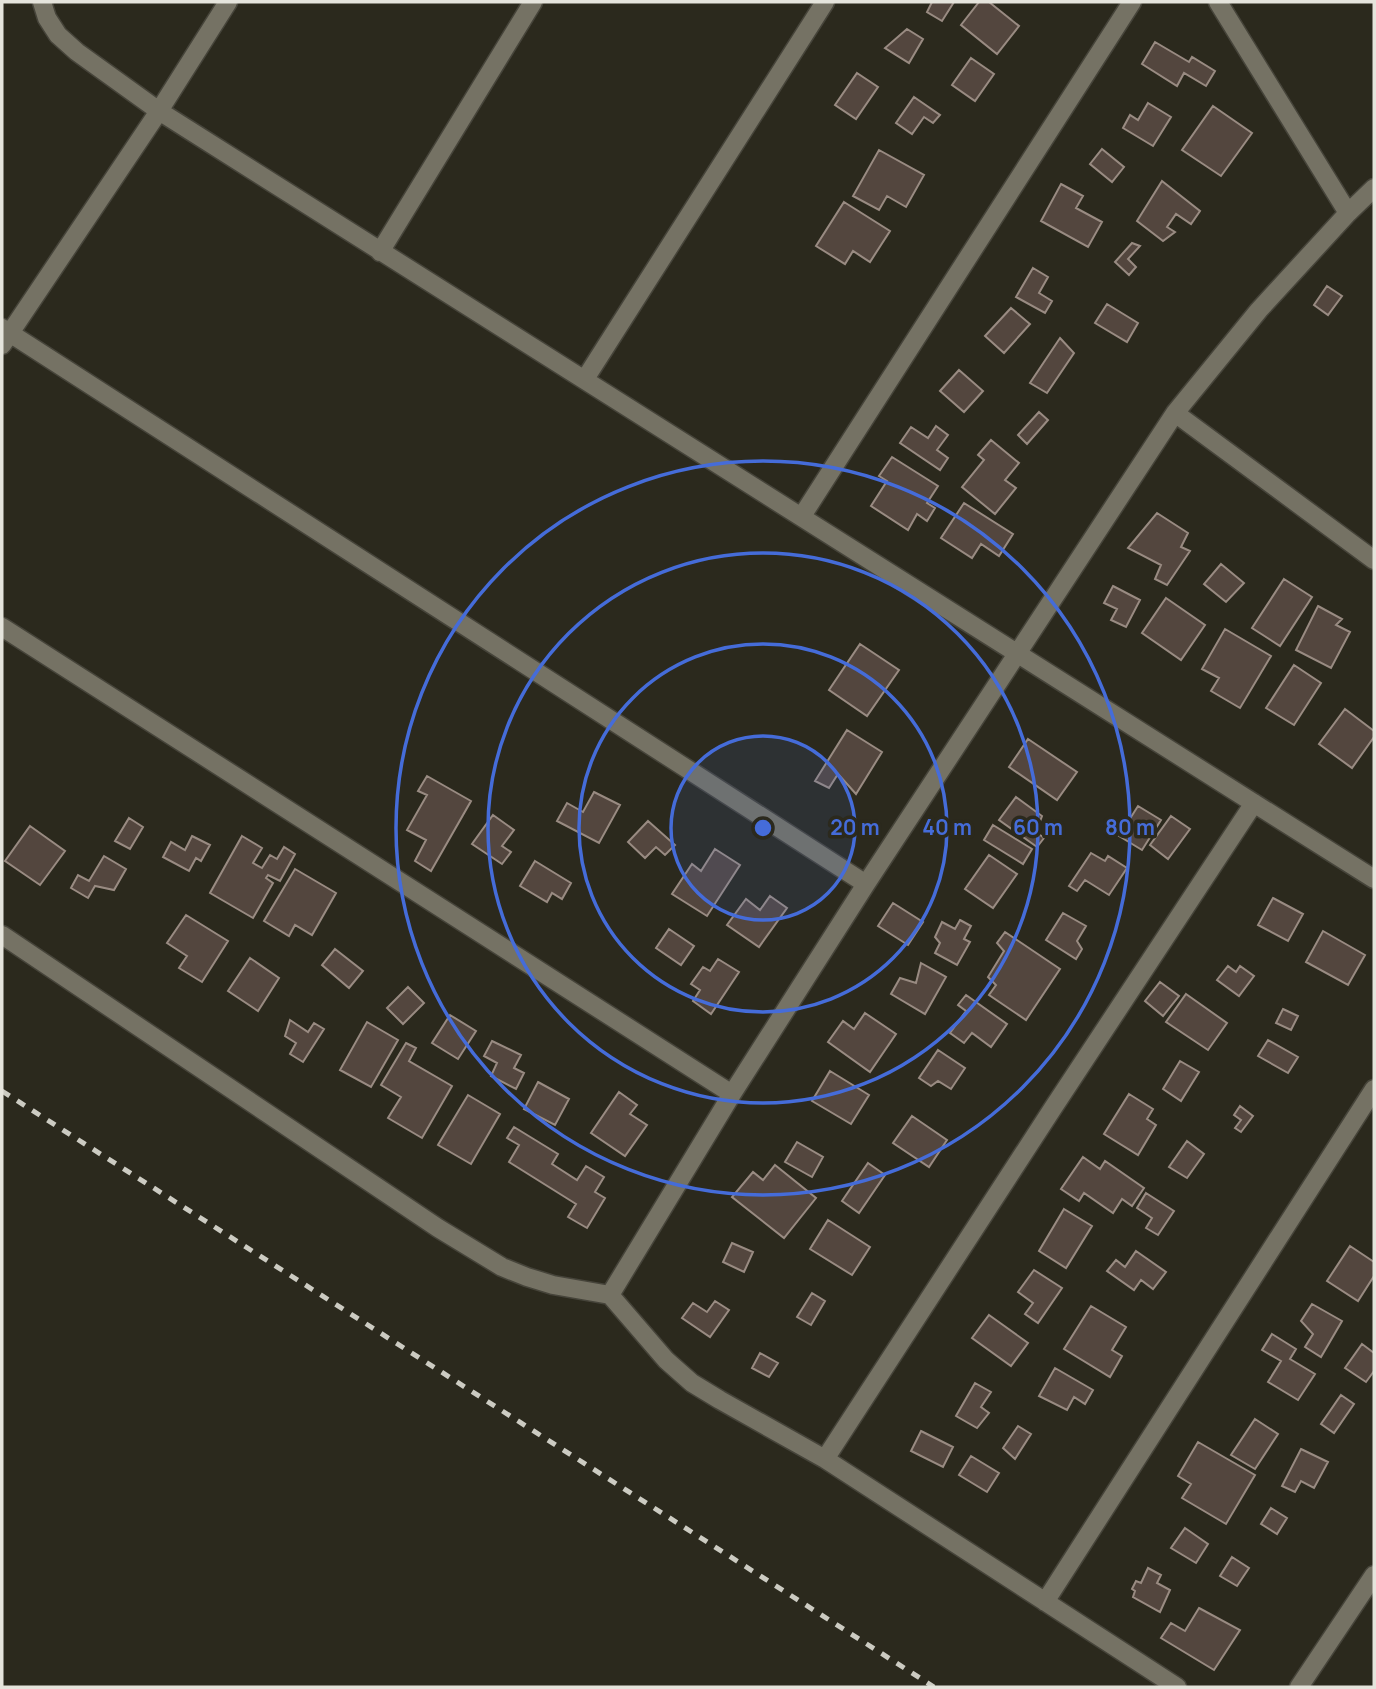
<svg xmlns="http://www.w3.org/2000/svg" width="1376" height="1689" font-family="Manrope,sans-serif">
  <style>
    .building { fill: #53463e; stroke: #998b82; stroke-width: 2 }
    .lines { fill: none; stroke-linecap: round; stroke-linejoin: round }
    .minor-casing { stroke: #46443a; stroke-width: 21 }
    .minor { stroke: #757264; stroke-width: 18 }
    .rail { stroke: #cccbc2; stroke-width: 5; stroke-dasharray: 9 9; stroke-linecap: butt }
    .ring { fill: none; stroke: #456cd9; stroke-width: 3.5 }
    .centre { fill: #456cd9; stroke: #2b291d; stroke-width: 3.5 }
    .ring-label { font-size: 21px; text-anchor: middle; font-weight: bold; fill: #456cd9; stroke: #2b291d; stroke-width: 7; stroke-linejoin: round; paint-order: stroke }
  </style>
  <rect width="100%" height="100%" fill="#2b291d"/>
  <path class="building" d="M932,2H954L942,21L927,12Z
    M979,2H989L1019,26L997,54L961,25Z
    M907,29L923,39L909,63L885,48Z
    M1155,42L1189,62L1192,57L1215,71L1206,86L1184,73L1177,86L1142,64Z
    M971,58L994,74L975,101L952,85Z
    M857,73L878,87L856,119L835,105Z
    M914,97L940,115L933,123L924,117L912,134L896,123Z
    M1148,103L1171,117L1153,146L1123,128L1130,115L1138,120Z
    M1213,106L1252,133L1221,176L1182,150Z
    M1102,149L1124,167L1112,182L1090,164Z
    M879,150L924,175L906,207L887,196L879,210L853,196Z
    M1162,181L1200,211L1191,224L1176,214L1167,227L1175,232L1163,241L1137,221Z
    M1061,184L1083,196L1076,208L1102,222L1088,247L1041,221Z
    M844,202L890,231L870,262L853,251L845,264L816,246Z
    M1132,243L1140,246L1128,259L1136,267L1129,275L1115,262Z
    M1033,268L1048,277L1039,293L1052,301L1045,313L1016,297Z
    M1327,286L1342,296L1328,315L1314,305Z
    M1107,304L1138,323L1127,342L1095,323Z
    M1011,308L1030,324L1004,353L985,336Z
    M1060,338L1074,353L1047,393L1030,383Z
    M959,370L983,391L964,412L940,391Z
    M1039,412L1048,420L1027,444L1018,435Z
    M936,426L948,435L937,450L948,458L940,470L900,443L911,427L928,438Z
    M991,440L1019,463L1005,480L1016,488L995,514L962,487L984,460L978,455Z
    M892,457L938,486L927,503L935,508L927,521L917,514L908,530L871,506L887,481L879,476Z
    M964,503L1013,534L999,556L981,544L972,558L941,538Z
    M1157,513L1188,533L1181,547L1190,551L1167,585L1155,579L1161,565L1128,548Z
    M1221,564L1244,583L1226,602L1204,584Z
    M1284,579L1312,597L1280,646L1252,628Z
    M1113,586L1140,600L1126,627L1111,620L1117,609L1104,603Z
    M1166,598L1205,625L1181,660L1142,633Z
    M1318,606L1342,619L1336,625L1350,632L1331,668L1296,650Z
    M1225,629L1271,656L1240,708L1211,691L1219,678L1202,669Z
    M860,644L899,670L867,716L829,690Z
    M1294,665L1321,683L1294,725L1266,708Z
    M1345,709L1374,731V737L1352,768L1319,744Z
    M847,730L882,752L856,794L838,774L829,788L815,781Z
    M1028,739L1077,772L1057,800L1009,767Z
    M427,776L471,801L431,871L415,861L426,840L407,830L427,795L418,791Z
    M594,792L620,805L599,843L557,821L567,803L583,812Z
    M1016,797L1042,816L1036,832L1044,838L1037,847L999,820Z
    M1138,806L1161,820L1142,850L1119,836Z
    M493,815L514,830L502,846L511,852L502,864L472,844Z
    M1171,816L1190,829L1168,859L1150,845Z
    M129,818L143,827L130,849L115,841Z
    M648,821L675,845L665,855L656,847L645,858L628,842Z
    M993,825L1032,849L1023,864L984,840Z
    M30,826L65,851L40,885L5,861Z
    M192,836L210,845L201,861L196,858L189,871L163,857L171,842L185,850Z
    M242,836L262,848L253,863L262,868L270,855L277,859L284,847L295,854L280,881L268,875L266,878L273,883L253,918L210,893Z
    M715,849L740,865L707,916L672,894L692,864L701,871Z
    M1091,853L1105,861L1108,856L1127,868L1109,895L1085,880L1077,891L1069,886Z
    M989,855L1017,874L993,908L965,889Z
    M104,856L126,869L114,890L95,886L88,898L71,888L78,875L89,881Z
    M535,861L571,883L562,899L552,893L547,902L520,886Z
    M295,869L336,893L312,935L295,925L289,936L264,921Z
    M770,896L787,908L759,947L727,925L746,899L760,910Z
    M1273,898L1303,914L1288,941L1258,925Z
    M893,903L923,922L908,945L878,926Z
    M1063,913L1086,926L1077,941L1082,949L1076,959L1046,940Z
    M186,915L228,941L202,982L179,968L187,956L167,943Z
    M960,920L971,926L964,939L970,942L957,965L935,953L940,943L935,937L942,922L955,929Z
    M669,929L694,946L681,965L656,948Z
    M1323,931L1365,955L1348,985L1306,962Z
    M1005,932L1060,969L1026,1020L989,995L996,985L988,977L1004,951L997,943Z
    M335,949L363,971L349,988L322,965Z
    M250,958L279,978L258,1011L228,991Z
    M718,959L739,972L711,1014L693,1001L700,990L691,984L703,967L710,971Z
    M921,963L946,977L925,1014L891,994L900,978L916,983Z
    M1228,966L1236,972L1240,966L1254,976L1239,996L1217,980Z
    M1160,982L1179,996L1163,1016L1145,1001Z
    M408,987L424,1003L403,1024L387,1008Z
    M1186,994L1227,1023L1208,1050L1166,1022Z
    M966,995L1007,1024L991,1047L972,1033L964,1043L950,1033L966,1011L958,1005Z
    M1283,1009L1298,1016L1291,1030L1276,1023Z
    M865,1013L896,1034L870,1072L828,1042L843,1021L854,1029Z
    M450,1015L476,1031L458,1059L432,1043Z
    M290,1020L308,1032L314,1023L324,1029L303,1062L290,1054L296,1043L285,1036Z
    M367,1022L398,1040L371,1087L340,1070Z
    M1268,1040L1298,1057L1288,1073L1258,1056Z
    M492,1041L521,1055L514,1068L524,1073L516,1089L491,1076L497,1063L484,1056Z
    M406,1043L416,1048L409,1061L452,1086L422,1138L388,1118L401,1097L381,1085Z
    M938,1050L965,1068L951,1089L938,1081L931,1086L919,1078Z
    M1180,1061L1199,1072L1181,1101L1163,1089Z
    M830,1071L869,1095L851,1124L812,1101Z
    M538,1082L569,1099L555,1125L524,1109Z
    M619,1092L637,1105L630,1114L647,1125L625,1156L591,1133Z
    M1129,1094L1153,1109L1147,1119L1156,1125L1138,1155L1104,1134Z
    M468,1095L500,1114L471,1164L438,1145Z
    M1240,1106L1253,1116L1241,1132L1235,1128L1241,1120L1234,1115Z
    M912,1116L947,1140L929,1167L893,1143Z
    M514,1127L558,1154L552,1164L577,1180L586,1166L604,1177L595,1192L605,1198L587,1228L568,1217L576,1204L509,1162L519,1145L507,1138Z
    M1187,1141L1204,1154L1187,1178L1169,1167Z
    M797,1142L823,1157L812,1177L785,1162Z
    M1083,1157L1100,1169L1105,1161L1144,1188L1132,1206L1122,1199L1113,1213L1084,1193L1079,1201L1061,1189Z
    M868,1163L885,1175L859,1213L842,1201Z
    M775,1165L816,1198L784,1238L732,1197L753,1172L763,1180Z
    M1146,1193L1174,1211L1158,1235L1146,1228L1152,1218L1137,1208Z
    M1064,1209L1092,1226L1066,1268L1039,1251Z
    M828,1220L870,1247L852,1275L810,1249Z
    M732,1243L753,1252L744,1272L723,1262Z
    M1350,1246L1374,1262V1276L1358,1301L1327,1281Z
    M1136,1251L1166,1272L1153,1289L1141,1280L1134,1290L1107,1271L1116,1260L1125,1267Z
    M1034,1270L1062,1288L1038,1323L1025,1314L1033,1303L1018,1292Z
    M812,1293L825,1301L811,1325L797,1317Z
    M715,1301L729,1310L710,1337L682,1318L693,1303L707,1312Z
    M1312,1304L1342,1321L1321,1357L1305,1347L1313,1334L1301,1321Z
    M1091,1306L1126,1327L1112,1350L1122,1356L1110,1377L1064,1349Z
    M989,1315L1028,1343L1011,1366L972,1338Z
    M1272,1334L1296,1349L1290,1359L1315,1374L1298,1400L1268,1382L1281,1361L1262,1350Z
    M1362,1344L1374,1353V1371L1366,1382L1345,1368Z
    M760,1353L778,1363L769,1377L752,1368Z
    M1055,1368L1093,1390L1085,1404L1074,1397L1067,1410L1039,1396Z
    M975,1383L991,1392L981,1407L989,1413L977,1428L956,1416Z
    M1341,1395L1354,1404L1334,1433L1321,1424Z
    M1255,1419L1278,1434L1255,1469L1231,1455Z
    M1018,1426L1031,1434L1015,1459L1003,1448Z
    M921,1431L953,1447L943,1467L911,1451Z
    M1198,1442L1255,1475L1226,1524L1182,1498L1191,1484L1178,1476Z
    M1301,1449L1328,1462L1314,1488L1301,1481L1295,1492L1282,1486Z
    M971,1456L999,1473L987,1492L959,1475Z
    M1271,1508L1287,1518L1277,1534L1261,1524Z
    M1185,1528L1208,1544L1196,1563L1171,1548Z
    M1232,1557L1249,1568L1237,1586L1220,1576Z
    M1148,1568L1161,1575L1157,1583L1170,1590L1160,1612L1133,1597L1135,1591L1132,1589L1136,1581L1141,1583Z
    M1199,1608L1240,1630L1214,1670L1161,1638L1171,1623L1185,1631Z"/>
  <g class="lines">
    <g class="minor-casing">
      <path id="minor" d="M42,2L47,18L58,35L77,52L159,111L1374,879
        M1218,2L1348,213
        M380,252L533,2
        M2,328L866,884
        M2,345L159,111L228,2
        M585,379L825,2
        M1175,413L1374,560
        M802,516L1132,2
        M2,627L732,1094
        M2,935L438,1228L502,1267L527,1277L553,1285L610,1295L666,1360L692,1383L720,1400L825,1459L1177,1687
        M610,1295L732,1094L866,884L1175,413L1259,310L1348,213L1374,188
        M825,1459L1053,1108L1254,803
        M1045,1602L1374,1089
        M1299,1687L1374,1575"/>
    </g>
    <use href="#minor" class="minor"/>
    <path class="rail" d="M2,1091L934,1687"/>
  </g>
  <circle cx="763" cy="828" r="92" fill="#456cd9" fill-opacity=".12"/>
  <g class="ring">
    <circle cx="763" cy="828" r="92"/>
    <circle cx="763" cy="828" r="184"/>
    <circle cx="763" cy="828" r="275"/>
    <circle cx="763" cy="828" r="367"/>
  </g>
  <circle cx="763" cy="828" r="10" class="centre"/>
  <g class="ring-label">
    <text x="855" y="835">20 m</text>
    <text x="947" y="835">40 m</text>
    <text x="1038" y="835">60 m</text>
    <text x="1130" y="835">80 m</text>
  </g>
  <rect width="1376" height="1689" fill="none" stroke="#e5e4dc" stroke-width="7"/>
</svg>
